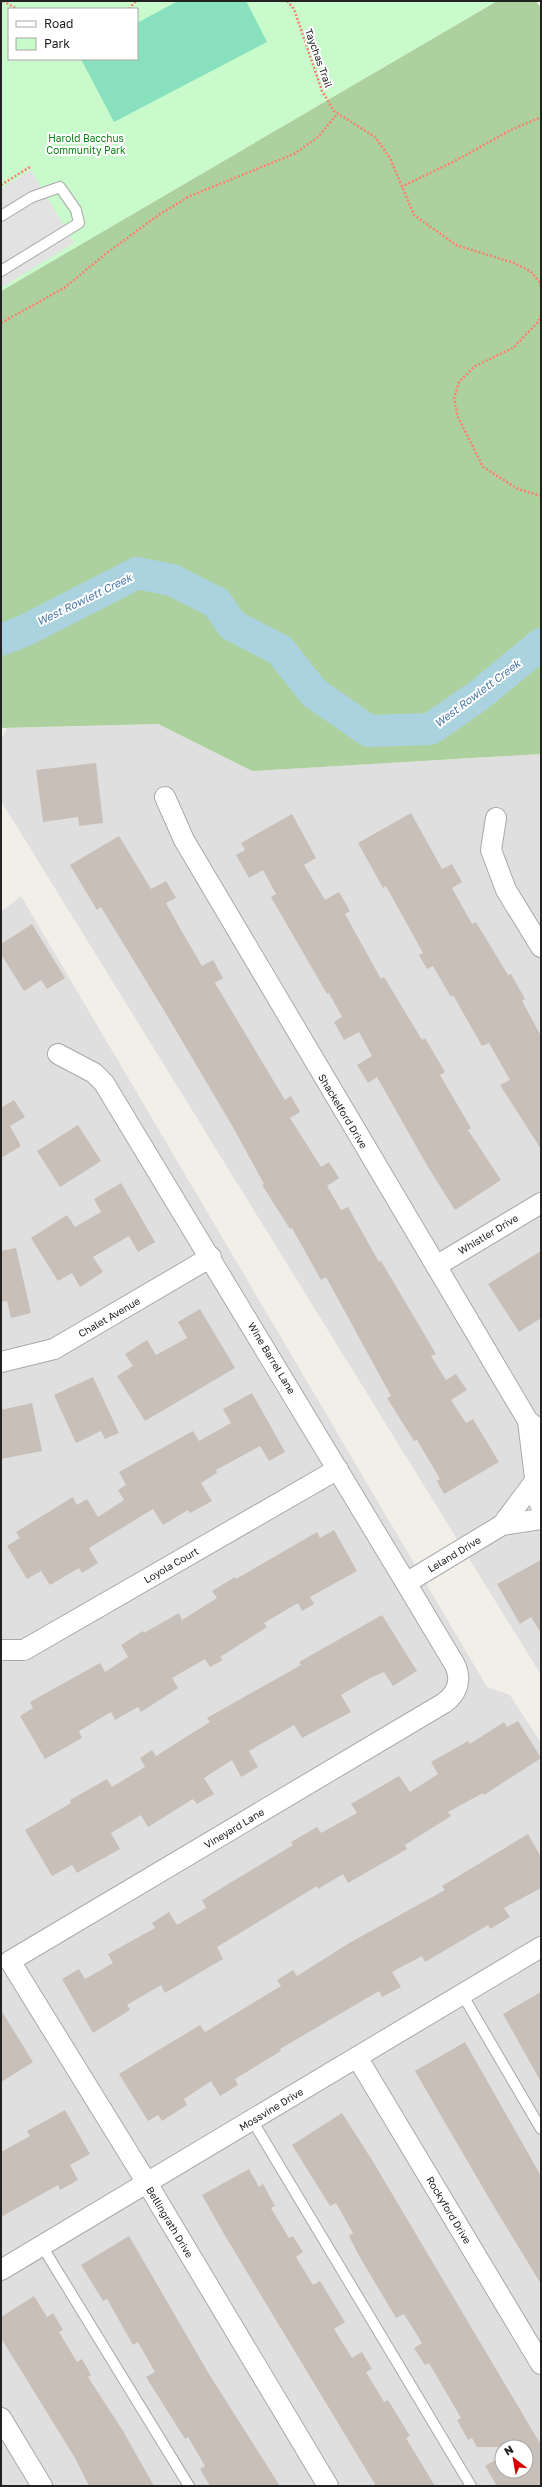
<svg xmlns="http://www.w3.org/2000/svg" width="542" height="2487" font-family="'Golos Text',sans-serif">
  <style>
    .residential { fill: #e0dfdf; fill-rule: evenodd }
    .forest { fill: #add19e }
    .park { fill: #c8facc; fill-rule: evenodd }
    .pitch { fill: #88e0be }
    .parking { fill: #e2e2e2 }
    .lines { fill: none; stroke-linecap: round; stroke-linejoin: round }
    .river { stroke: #aad3df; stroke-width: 32 }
    .building { fill: #c7bfb8 }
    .service-casing { stroke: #a9a9a9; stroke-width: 12 }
    .minor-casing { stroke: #a9a9a9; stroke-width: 22 }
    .path { stroke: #fa8072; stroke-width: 2.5; stroke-dasharray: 2 2; stroke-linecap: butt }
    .service { stroke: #fff; stroke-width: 10 }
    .minor { stroke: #fff; stroke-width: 20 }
    .labels { text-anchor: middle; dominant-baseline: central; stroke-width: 4; stroke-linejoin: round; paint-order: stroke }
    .street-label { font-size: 10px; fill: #222; stroke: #fff }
    .park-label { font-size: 10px; fill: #0c8416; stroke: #fff }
    .water-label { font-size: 11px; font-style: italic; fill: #4a7aab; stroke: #fff }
  </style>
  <rect width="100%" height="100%" fill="#f2efe9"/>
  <path class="residential" d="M158,724L252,771L541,754V1675L1,801V739L7,728Z
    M21,896L487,1687L510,1695L541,1743V2486H1V912ZM502,2447H526V2471H502Z"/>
  <path class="forest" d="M497,1H536L541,8V754L252,771L158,724L1,728V291Z"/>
  <path class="park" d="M1,1H497L1,291ZM9,9H137V59H9Z"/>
  <path class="pitch" d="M178,1H246L267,42L114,122L81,59H137V23Z"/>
  <path class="parking" d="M31,170L74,243L1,288V189Z"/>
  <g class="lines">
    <path class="river" d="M1,640L26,630L137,573L172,580L217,603L232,625L280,650L314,693L369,731L430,729L478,696L541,644"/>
  </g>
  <path class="building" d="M96,763L103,823L79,826L78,817L43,822L36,770Z
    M411,813L442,869L452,864L462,882L452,888L472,924L476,922L508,975L511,974L525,999L522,1001L541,1036V1149L500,1085L510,1080L489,1043L482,1046L453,995L451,997L433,966L427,969L419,955L423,953L386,886L383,888L358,843Z
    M292,814L316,858L304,865L325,900L339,892L350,911L345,914L381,979L384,977L422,1040L425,1038L445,1072L440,1075L471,1128L468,1130L501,1180L455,1210L428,1167L377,1077L368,1083L357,1065L372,1056L359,1032L344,1040L334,1022L342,1017L329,993L327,994L271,897L276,894L263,870L249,878L236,855L245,850L241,843Z
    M119,836L151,889L166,881L176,898L166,903L181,930L202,966L213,960L223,978L215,983L285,1100L291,1096L300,1112L290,1118L321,1167L329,1162L339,1178L327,1186L341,1210L348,1207L379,1262L381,1261L436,1354L431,1356L446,1380L456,1374L467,1390L451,1400L466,1423L473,1419L499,1462L444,1494L437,1481L440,1479L417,1440L414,1441L387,1398L391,1396L326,1277L321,1280L292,1228L290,1229L262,1185L264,1184L234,1129L165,1012L101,907L97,910L70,865Z
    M32,924L65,978L47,989L41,980L24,991L1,954V944Z
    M14,1100L25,1117L10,1126L21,1146L1,1158V1108Z
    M78,1125L101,1161L60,1187L37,1151Z
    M121,1183L155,1242L138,1252L129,1236L93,1257L103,1272L80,1287L72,1273L58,1281L31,1238L67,1215L75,1227L101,1212L94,1199Z
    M16,1248L31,1313L11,1318L7,1301L1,1302V1251Z
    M541,1251V1318L519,1332L488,1284Z
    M200,1309L235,1368L145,1421L117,1376L133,1366L125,1354L147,1340L156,1355L187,1338L178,1322Z
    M93,1377L119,1433L105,1439L101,1431L76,1443L54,1395Z
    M252,1393L285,1452L269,1461L260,1446L216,1470L217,1473L201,1483L212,1501L190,1513L188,1510L163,1525L153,1509L89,1548L98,1563L82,1573L79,1568L50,1585L41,1571L27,1579L7,1546L20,1538L16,1532L73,1497L77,1505L87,1499L98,1517L124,1500L118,1490L126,1485L119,1472L193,1431L199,1441L231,1423L223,1409Z
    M32,1403L42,1451L1,1459V1410Z
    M334,1530L357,1571L310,1597L314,1604L302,1611L298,1603L264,1623L267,1627L220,1657L223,1660L210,1667L205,1659L172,1678L178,1688L141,1712L138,1707L115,1720L111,1712L79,1731L82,1738L45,1759L20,1716L33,1708L30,1702L100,1663L105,1672L128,1657L121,1645L143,1631L144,1633L179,1613L182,1620L217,1598L212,1591L235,1577L236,1579L317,1532L320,1538Z
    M541,1560V1633L531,1617L520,1624L497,1584Z
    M382,1615L417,1671L393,1686L384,1672L370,1678L341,1695L351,1712L302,1738L294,1725L249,1751L258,1767L241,1777L232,1760L204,1778L214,1794L197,1804L193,1799L148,1827L141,1815L111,1833L120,1849L77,1873L72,1865L52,1876L25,1830L71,1803L70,1800L107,1779L112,1787L145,1767L140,1758L152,1750L156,1756L210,1722L207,1718L301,1665L299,1662Z
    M518,1721L541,1758L484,1795L483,1793L448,1812L451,1816L405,1845L407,1849L348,1883L343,1874L318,1889L317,1886L217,1947L223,1959L165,1993L161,1985L127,2005L130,2010L93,2033L62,1979L79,1969L85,1979L113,1963L108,1954L155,1928L152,1923L169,1912L177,1925L206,1908L202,1900L293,1845L291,1842L317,1827L321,1833L357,1813L351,1804L399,1776L410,1792L438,1774L431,1762L468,1741L470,1744L504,1722L507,1727Z
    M528,1834L541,1857V1888L504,1908L510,1917L490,1929L488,1925L425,1962L422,1956L392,1972L401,1987L382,1997L379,1991L280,2049L281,2051L235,2079L238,2085L220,2096L211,2081L184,2099L187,2105L162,2121L158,2115L148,2121L119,2074L200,2025L205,2032L281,1986L277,1980L293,1970L297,1976L351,1942L445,1890L442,1886Z
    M541,1992V2082L503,2014Z
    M1,2010L33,2062L1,2082Z
    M465,2042L541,2176V2284L490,2200L415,2071Z
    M65,2110L90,2154L70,2165L78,2180L60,2190L58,2185L1,2217V2152L30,2136L27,2131Z
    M342,2113L372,2160L541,2445V2486H497L485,2466L502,2456V2471H526V2447H477L472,2438L468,2440L457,2420L461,2418L429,2363L425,2365L414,2348L422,2343L404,2314L396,2318L358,2254L349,2236L353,2233L336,2203L330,2206L292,2145Z
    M249,2169L259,2187L263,2184L275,2206L271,2208L289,2238L293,2236L303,2252L296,2257L313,2285L320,2281L345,2322L334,2329L352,2358L362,2352L372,2369L366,2372L384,2402L388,2400L410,2436L406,2438L435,2486H376L224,2234L202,2195Z
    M129,2236L209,2374L280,2486H210L200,2469L205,2466L188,2437L185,2439L146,2377L155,2372L138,2342L133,2345L107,2299L103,2301L81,2265Z
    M34,2296L47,2317L53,2313L63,2330L59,2332L77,2362L82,2359L91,2375L88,2377L123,2431L154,2486H89L75,2458L1,2338V2317Z"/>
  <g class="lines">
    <g class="service-casing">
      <path id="service" d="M1,216L32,197L60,187L76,210L79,223L1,271
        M462,1994L541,2129
        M252,2120L471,2486
        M42,2246L189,2486"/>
    </g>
    <g class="minor-casing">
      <path id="minor" d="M165,797L184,840L528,1421L541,1431
        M496,818L491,850L506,890L541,947
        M436,1266L541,1203
        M1,1362L54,1349L211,1257
        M528,1421L535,1478
        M536,1475L535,1493L541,1506
        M502,1525L541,1519
        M406,1583L502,1525L535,1481
        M1,1650H24L338,1469
        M10,1961L444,1703C457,1694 462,1680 455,1665L406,1583L104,1083L94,1073L58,1054
        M10,1961L147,2183L328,2486
        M357,2057L541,2364
        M1,2270L541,1947
        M1,2418L42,2486"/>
    </g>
    <path class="path" d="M3,1L17,9
      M287,1L294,9L322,91L334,111L375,137L390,158L414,215L456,245L514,263L530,271L539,281L541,287
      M129,9L136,1
      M1,185L30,167
      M401,187L453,162L511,130L541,117
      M541,315L538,322L513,348L475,366L459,382L454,399L458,417L483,467L518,489L541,496
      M1,323L64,288L108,252L160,214L190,196L294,154L318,137L338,113"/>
    <use href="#service" class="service"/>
    <use href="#minor" class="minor"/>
  </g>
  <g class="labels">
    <g class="street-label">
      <text transform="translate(319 58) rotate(70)">Taychas Trail</text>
      <text transform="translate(343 1111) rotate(59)">Shackelford Drive</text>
      <text transform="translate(488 1234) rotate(-31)">Whistler Drive</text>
      <text transform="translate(109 1317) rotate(-30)">Chalet Avenue</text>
      <text transform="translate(272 1358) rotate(59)">Wine Barrel Lane</text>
      <text transform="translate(454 1554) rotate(-31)">Leland Drive</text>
      <text transform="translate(171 1565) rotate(-30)">Loyola Court</text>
      <text transform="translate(234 1828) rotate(-31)">Vineyard Lane</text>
      <text transform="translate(271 2109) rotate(-31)">Mossvine Drive</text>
      <text transform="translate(449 2210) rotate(59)">Rockyford Drive</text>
      <text transform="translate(170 2222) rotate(59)">Bellingrath Drive</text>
    </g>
    <g class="park-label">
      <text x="86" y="138">Harold Bacchus<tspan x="86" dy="12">Community Park</tspan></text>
    </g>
    <g class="water-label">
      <text transform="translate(84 599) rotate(-26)">West Rowlett Creek</text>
      <text transform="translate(477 693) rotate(-37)">West Rowlett Creek</text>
    </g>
  </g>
  <rect width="542" height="2487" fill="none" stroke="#222222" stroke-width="4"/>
  <rect x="8" y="8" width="130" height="52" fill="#ffffff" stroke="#a7a7a7"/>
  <rect x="16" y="21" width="20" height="6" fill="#ffffff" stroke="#a7a7a7"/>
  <text x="44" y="28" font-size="12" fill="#222222">Road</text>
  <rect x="16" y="38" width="20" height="12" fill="#c8facc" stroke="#a7a7a7"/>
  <text x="44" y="48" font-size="12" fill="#222222">Park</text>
  <g transform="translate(514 2459) rotate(329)"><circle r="19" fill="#ffffff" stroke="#a7a7a7"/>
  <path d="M0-3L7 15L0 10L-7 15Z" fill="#d40000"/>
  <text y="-6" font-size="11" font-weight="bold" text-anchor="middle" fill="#222222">N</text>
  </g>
</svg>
